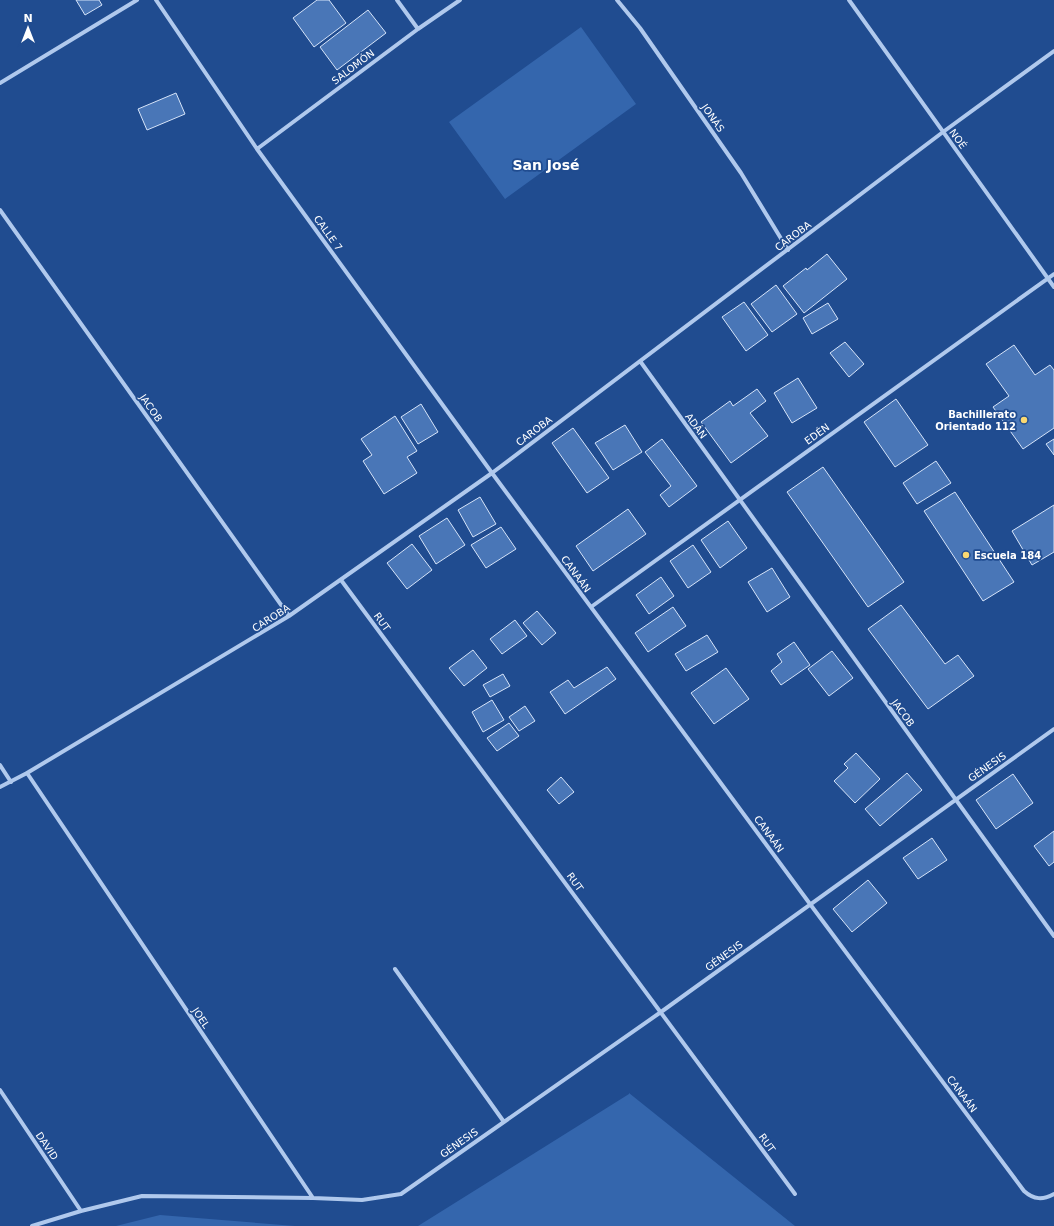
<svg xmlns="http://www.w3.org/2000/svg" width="1054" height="1226" font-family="'DejaVu Sans',sans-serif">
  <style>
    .green { fill: #3466ad }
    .building { fill: #4976b7; stroke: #d6e4f9 }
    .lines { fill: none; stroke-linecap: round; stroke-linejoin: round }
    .minor { stroke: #b0c9ed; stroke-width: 4 }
    .poi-dot { fill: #fad871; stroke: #204c90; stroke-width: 1.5 }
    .labels { text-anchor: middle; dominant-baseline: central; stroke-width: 3.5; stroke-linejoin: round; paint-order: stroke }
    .street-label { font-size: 10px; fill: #fff; stroke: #204c90 }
    .poi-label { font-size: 10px; font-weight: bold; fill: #fff; stroke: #204c90; text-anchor: end }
    .district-label { font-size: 14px; font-weight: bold; fill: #fff; stroke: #204c90 }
  </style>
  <rect width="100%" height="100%" fill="#204c90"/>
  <path class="green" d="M581,27L636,104L505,199L449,122Z
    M629,1093L795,1226H418L629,1094Z
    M160,1215L295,1226H116Z"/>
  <path class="building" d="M76,0H99L102,5L85,15Z
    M317,0H329L346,23L314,47L293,18Z
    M368,10L386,33L337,70L320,47Z
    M176,93L185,114L147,130L138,109Z
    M827,254L847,279L804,313L783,286L806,268L807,270Z
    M776,285L797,314L772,332L751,304Z
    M744,302L768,335L746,351L722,317Z
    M828,303L838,319L812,334L803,318Z
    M845,342L864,364L849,377L830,353Z
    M1014,345L1035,375L1050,365L1054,370V428L1023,449L993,407L1009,396L986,364Z
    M798,378L817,408L792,423L774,393Z
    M757,389L766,401L750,413L768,436L731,463L701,422L730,401L733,406Z
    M896,399L928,445L895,467L864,422Z
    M421,404L438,432L418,444L401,417Z
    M395,416L417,451L407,457L417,473L384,494L363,461L372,455L361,439Z
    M625,425L642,452L613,470L595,443Z
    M573,428L609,478L587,493L552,443Z
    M662,439L697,486L669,507L660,495L671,486L645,452Z
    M1054,439V455L1046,444Z
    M936,461L951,483L917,504L903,483Z
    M823,467L904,582L868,607L787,492Z
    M955,492L1014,582L983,601L924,511Z
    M480,497L496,524L473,537L458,510Z
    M1054,505V552L1032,565L1012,531Z
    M628,509L646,534L593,571L576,546Z
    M447,518L465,545L436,564L419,536Z
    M728,521L747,548L720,568L701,540Z
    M501,527L516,549L486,568L471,545Z
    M412,544L432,570L407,589L387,563Z
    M693,545L711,572L688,588L670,561Z
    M772,568L790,597L767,612L748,582Z
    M661,577L674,596L649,614L636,595Z
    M901,605L945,664L958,655L974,676L928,709L868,629Z
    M673,607L686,626L648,652L635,633Z
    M537,611L556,633L542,645L523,623Z
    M515,620L527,636L502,654L490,639Z
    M707,635L718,652L686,671L675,654Z
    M794,642L810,665L781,685L771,671L782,662L777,654Z
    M473,650L487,668L464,686L449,668Z
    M832,651L853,678L829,696L808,669Z
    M607,667L616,679L565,714L550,692L568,680L574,688Z
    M726,668L749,699L714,724L691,693Z
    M503,674L510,686L490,697L483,685Z
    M492,700L504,720L483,732L472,712Z
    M525,706L535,721L519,731L509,717Z
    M509,723L519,736L497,751L487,738Z
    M856,753L880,779L855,803L834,781L848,768L844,764Z
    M907,773L922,790L880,826L865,809Z
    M1013,774L1033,803L996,829L976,800Z
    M561,777L574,792L559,804L547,790Z
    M1054,831V862L1049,866L1034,846Z
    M932,838L947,860L918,879L903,858Z
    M868,880L887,903L852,932L833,909Z"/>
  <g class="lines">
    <path class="minor" d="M156,0L257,149L492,473L810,904L1024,1191C1034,1200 1043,1200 1054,1194
      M397,0L418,29
      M617,0L640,28L741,173L788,250
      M849,0L1054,287
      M0,83L137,0
      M257,149L418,29L460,0
      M0,210L289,616
      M640,361L1054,936
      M341,580L795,1194
      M591,607L1054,274
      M0,765L11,782
      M27,773L313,1198L362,1200L401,1194L661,1012L1054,729
      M0,787L27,773L289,616L492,473L943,132L1054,51
      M395,969L504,1122
      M0,1090L81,1211
      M32,1226L81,1211L142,1196L313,1198"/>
  </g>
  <g class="poi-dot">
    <circle cx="1024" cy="420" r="4"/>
    <circle cx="966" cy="555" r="4"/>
  </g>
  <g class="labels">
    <g class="street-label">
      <text transform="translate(353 67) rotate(-37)">SALOMÓN</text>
      <text transform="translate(713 118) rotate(55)">JONÁS</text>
      <text transform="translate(958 139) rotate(54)">NOÉ</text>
      <text transform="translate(328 233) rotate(54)">CALLE 7</text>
      <text transform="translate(793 236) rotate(-37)">CAROBA</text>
      <text transform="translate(151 408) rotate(55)">JACOB</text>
      <text transform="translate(696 426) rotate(54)">ADÁN</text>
      <text transform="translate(534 431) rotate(-37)">CAROBA</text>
      <text transform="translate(817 434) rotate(-36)">EDÉN</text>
      <text transform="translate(576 574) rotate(54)">CANAÁN</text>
      <text transform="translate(271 618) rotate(-32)">CAROBA</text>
      <text transform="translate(382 622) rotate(54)">RUT</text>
      <text transform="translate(903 713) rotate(54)">JACOB</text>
      <text transform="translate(987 767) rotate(-35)">GÉNESIS</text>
      <text transform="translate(769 834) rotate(54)">CANAÁN</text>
      <text transform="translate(575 882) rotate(54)">RUT</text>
      <text transform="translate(724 956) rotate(-36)">GÉNESIS</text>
      <text transform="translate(201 1018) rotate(56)">JOEL</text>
      <text transform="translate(962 1094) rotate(53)">CANAÁN</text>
      <text transform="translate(459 1143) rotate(-35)">GÉNESIS</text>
      <text transform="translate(767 1143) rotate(54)">RUT</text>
      <text transform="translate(47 1146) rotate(56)">DAVID</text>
    </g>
    <g class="poi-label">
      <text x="1016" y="414">Bachillerato<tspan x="1016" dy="12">Orientado 112</tspan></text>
      <text x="974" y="555" text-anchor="start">Escuela 184</text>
    </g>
    <g class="district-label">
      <text x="546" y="165">San José</text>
    </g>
  </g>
  <g transform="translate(28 28)" stroke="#204c90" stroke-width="3" paint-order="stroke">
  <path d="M0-3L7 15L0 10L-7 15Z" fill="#ffffff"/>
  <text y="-6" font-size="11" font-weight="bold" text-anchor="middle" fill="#ffffff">N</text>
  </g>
</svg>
